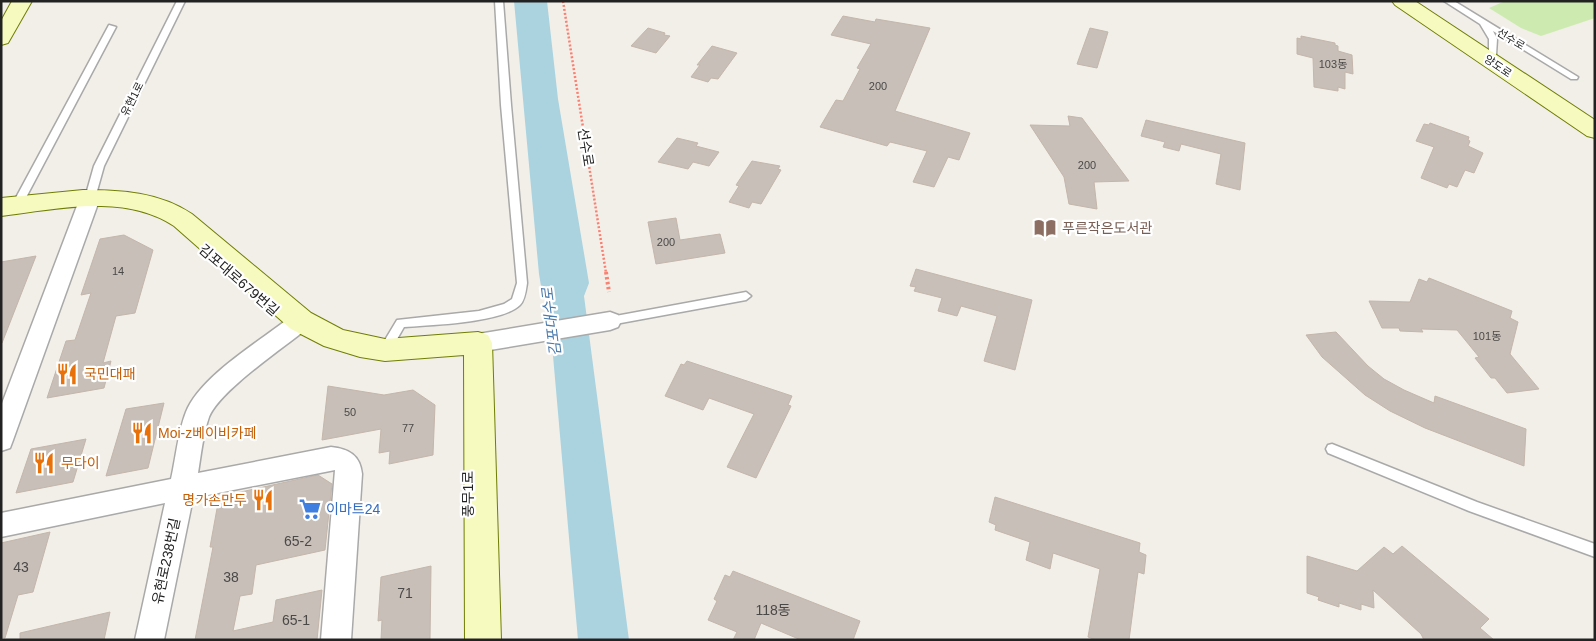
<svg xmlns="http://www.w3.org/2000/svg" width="1596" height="641" font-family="Helvetica,'Noto Sans KR',sans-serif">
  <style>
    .grass { fill: #cdebb0 }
    .water { fill: #aad3df }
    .building { fill: #c7bfb8; stroke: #c4b6ab }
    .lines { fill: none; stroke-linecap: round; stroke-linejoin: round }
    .lane-casing { stroke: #a9a9a9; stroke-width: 3 }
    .street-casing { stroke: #a9a9a9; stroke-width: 3 }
    .secondary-casing { stroke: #707d05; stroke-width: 2 }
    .path-far1 { stroke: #fa8072; stroke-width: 2.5; stroke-dasharray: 2 2; stroke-linecap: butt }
    .path { stroke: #fa8072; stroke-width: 4; stroke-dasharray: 2.5 2.5; stroke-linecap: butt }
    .lane { fill: #fff; fill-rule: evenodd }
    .street { fill: #fff; fill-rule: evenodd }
    .secondary { fill: #f7fabf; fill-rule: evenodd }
    .labels { text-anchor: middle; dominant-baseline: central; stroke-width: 4.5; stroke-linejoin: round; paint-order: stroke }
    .far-street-label { font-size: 11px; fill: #222; stroke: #fff }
    .number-label { font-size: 11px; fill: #4b4948 }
    .street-label { font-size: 14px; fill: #222; stroke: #fff }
    .education-label { font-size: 14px; fill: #785e54; stroke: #fff; text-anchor: start }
    .food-label { font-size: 14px; fill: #c56008; stroke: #fff; text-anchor: start }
    .shop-label { font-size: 14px; fill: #366cbe; stroke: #fff; text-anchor: start }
    .near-number-label { font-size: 14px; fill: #4b4948 }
    .water-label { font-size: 15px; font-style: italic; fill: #4a7aab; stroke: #fff }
  </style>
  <rect width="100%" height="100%" fill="#f2efe9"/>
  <path class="grass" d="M1505,1H1595V18L1541,36L1521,28L1489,8Z"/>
  <path class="water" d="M514,1H547L558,99L589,283L584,296L629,640H578L548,299L541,286L539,274Z"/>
  <path class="building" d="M843,16L875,22L876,19L930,28L895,111L970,133L959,160L948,157L934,187L913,182L927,151L890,142L887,146L820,127L836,100L843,101L860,69L857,68L871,44L831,35Z
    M648,28L665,33L664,35L670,36L656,53L631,46Z
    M1090,28L1108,32L1097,68L1077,64Z
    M1301,36L1335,43V45L1338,46V51L1352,55L1353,74L1345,72V89L1338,87V91L1314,87L1313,58L1297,54V38L1301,39Z
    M712,46L737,53L718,79L711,78L708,82L691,77L700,65H697Z
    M1068,116L1082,118L1129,181L1094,182L1097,209L1069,204L1064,177L1030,125L1070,126Z
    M1146,120L1245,143L1240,190L1216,184L1221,154L1181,144L1179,151L1163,147L1165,142L1141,136Z
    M1430,123L1469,137L1468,140L1470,141L1468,146L1483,153L1474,173L1465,170L1457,187L1449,184L1447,188L1421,178L1434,147L1416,141L1424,124L1429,125Z
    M677,138L698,143L696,146L719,152L709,166L693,162L688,169L658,162Z
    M752,161L780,166L778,169L781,170L761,204L752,202L749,208L729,202L739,186L736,185Z
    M676,218L680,240L720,234L725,253L656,264L648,222Z
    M124,235L153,250L135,313L116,316L103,363L111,361L104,388L47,398L66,341L75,340L91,293L81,295L100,239Z
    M36,256L2,343H1V262Z
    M916,269L1032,300L1015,370L984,361L997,316L961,306L957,316L938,311L942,298L914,291L916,287L910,286Z
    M1429,278L1512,311L1510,318L1518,322L1510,354L1539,389L1507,393L1495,378H1491L1475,358L1479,357L1457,330L1421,329L1423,332L1400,331L1399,328H1382L1369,301L1410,302L1419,279L1427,282Z
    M1336,332L1368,366L1384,379L1404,390L1434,403L1435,396L1526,429L1524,466L1425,428L1390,411L1365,395L1322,357L1306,335Z
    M687,361L792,396L788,405L791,406L756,478L727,467L754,414L709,398L703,410L665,396L681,364L684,365Z
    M328,386L384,395L413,390L435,405L433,455L389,464L390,451L379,453L381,429L322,440Z
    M164,403L148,468L106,476L126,409Z
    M86,439L73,482L16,493L31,449Z
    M318,475L332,484L325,550L256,565L252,594L240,596L233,631L273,622L276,600L322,590L317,640H195L213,547H210L218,503L227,495Z
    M995,497L1140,543L1139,552L1146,555L1144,574L1138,572L1129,640H1096L1088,637L1100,569L1053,553L1050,569L1026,560L1030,542L995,530L996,525L989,522Z
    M50,532L33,592L18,595L5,638L1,637V543Z
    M1402,546L1489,619L1480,628L1494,640H1424L1421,634L1373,590L1374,608L1361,604V610L1339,603V607L1318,600L1319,597L1307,593V556L1357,571L1384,547L1393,554Z
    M431,566L430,640H381L382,620L378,621L381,577Z
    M733,571L860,621L853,640H801L761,623L754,640H733L737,632L708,620L717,601L714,599L725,575L730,577Z
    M110,612L104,640H20V633Z"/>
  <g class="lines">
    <g class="lane-casing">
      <path id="lane" d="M177,1H185L104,166L95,198L90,201L86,200L85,198L94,166Z
        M495,1H503L511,105L527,283C526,290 525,300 520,305C502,323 430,325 404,327L389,353H381L379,350L397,320L479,311L504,304L512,299L517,283L501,105Z
        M1444,1H1454L1578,77L1577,79H1571L1493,31L1497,39L1496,55L1495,57H1489V39L1480,24Z
        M109,25L116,27L22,205L21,207H13L12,205Z
        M746,292L751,296L746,300L610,325L606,324L604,321L606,318L610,317Z
        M1332,444L1477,502L1595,544V557L1469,511L1328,453L1326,449L1328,445Z"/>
    </g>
    <g class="street-casing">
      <path id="street" d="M90,191L97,193L100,198L13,440L10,448L1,451V406L80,198L83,193Z
        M301,312L309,315L312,321L309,327C285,347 220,390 209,417C203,434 201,455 198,473L331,447C349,449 360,455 362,474L351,640H321L335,470L193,498L164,640H135L165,503L1,537V513L171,479C176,457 178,432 186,412C201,375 262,340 293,315Z
        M610,312L618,315L621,321L618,327L610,330L478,352L470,349L467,343L470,337L478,334Z"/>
    </g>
    <g class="secondary-casing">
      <path id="secondary" d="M12,1H32L8,43L1,45V21Z
        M1392,1H1415L1595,120V138L1587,136L1395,5Z
        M83,190C121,190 159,192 192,214L311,313L343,330L385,339L478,332L488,335L492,343L501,640H465L464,355L385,361L360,357L324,346L291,329L174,226C125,193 56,209 1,216V198Z"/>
    </g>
    <path class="path-far1" d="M563,1L606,273"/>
    <path class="path" d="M606,272L609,292"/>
    <use href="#lane" class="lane"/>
    <use href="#street" class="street"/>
    <use href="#secondary" class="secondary"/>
  </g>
  <defs>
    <g id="library-bare" transform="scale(1.725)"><path d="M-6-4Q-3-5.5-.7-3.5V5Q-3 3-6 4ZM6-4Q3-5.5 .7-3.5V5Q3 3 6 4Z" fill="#8d6e63" stroke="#fff" stroke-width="2.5" paint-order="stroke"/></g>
    <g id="restaurant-bare" transform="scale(1.725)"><path d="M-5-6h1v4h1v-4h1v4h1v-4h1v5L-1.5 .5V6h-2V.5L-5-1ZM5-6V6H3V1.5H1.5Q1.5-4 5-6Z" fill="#e8710a" stroke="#fff" stroke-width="2.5" paint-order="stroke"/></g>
    <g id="supermarket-bare" transform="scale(1.725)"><path d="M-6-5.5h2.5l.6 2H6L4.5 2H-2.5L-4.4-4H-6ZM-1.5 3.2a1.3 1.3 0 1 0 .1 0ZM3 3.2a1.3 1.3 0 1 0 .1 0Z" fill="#3f7fe0" stroke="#fff" stroke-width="2.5" paint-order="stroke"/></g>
  </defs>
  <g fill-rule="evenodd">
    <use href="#library-bare" x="1045" y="228"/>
    <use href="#restaurant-bare" x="67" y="374"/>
    <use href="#restaurant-bare" x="142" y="433"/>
    <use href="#restaurant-bare" x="44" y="463"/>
    <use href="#restaurant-bare" x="263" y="500"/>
    <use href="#supermarket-bare" x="310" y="509"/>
  </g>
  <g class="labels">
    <g class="far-street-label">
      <text transform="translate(1511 39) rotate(31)">선수로</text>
      <text transform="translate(1498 66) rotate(34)">양도로</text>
      <text transform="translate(132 99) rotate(-63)">유현1로</text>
    </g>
    <g class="number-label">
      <text x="1333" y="64">103동</text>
      <text x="878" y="86">200</text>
      <text x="1087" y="165">200</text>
      <text x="666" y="242">200</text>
      <text x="118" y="271">14</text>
      <text x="1487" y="336">101동</text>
      <text x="350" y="412">50</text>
      <text x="408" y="428">77</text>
    </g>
    <g class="street-label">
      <text transform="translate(586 147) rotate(81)">선수로</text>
      <text transform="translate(239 280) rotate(41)">김포대로679번길</text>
      <text transform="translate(468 494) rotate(-90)">풍무1로</text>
      <text transform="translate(166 561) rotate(-78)">유현로238번길</text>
    </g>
    <g class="education-label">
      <text x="1062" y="228">푸른작은도서관</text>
    </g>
    <g class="food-label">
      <text x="84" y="374">국민대패</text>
      <text x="158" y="433">Moi-z베이비카페</text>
      <text x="61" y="463">무다이</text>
      <text x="247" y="500" text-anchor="end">명가손만두</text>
    </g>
    <g class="shop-label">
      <text x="326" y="509">이마트24</text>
    </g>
    <g class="near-number-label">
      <text x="298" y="541">65-2</text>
      <text x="21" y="567">43</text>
      <text x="231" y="577">38</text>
      <text x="405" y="593">71</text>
      <text x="773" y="610">118동</text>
      <text x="296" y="620">65-1</text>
    </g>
    <g class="water-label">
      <text transform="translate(551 322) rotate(-97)">김포대수로</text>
    </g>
  </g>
  <rect width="1596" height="641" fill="none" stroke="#222222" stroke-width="5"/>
</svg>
